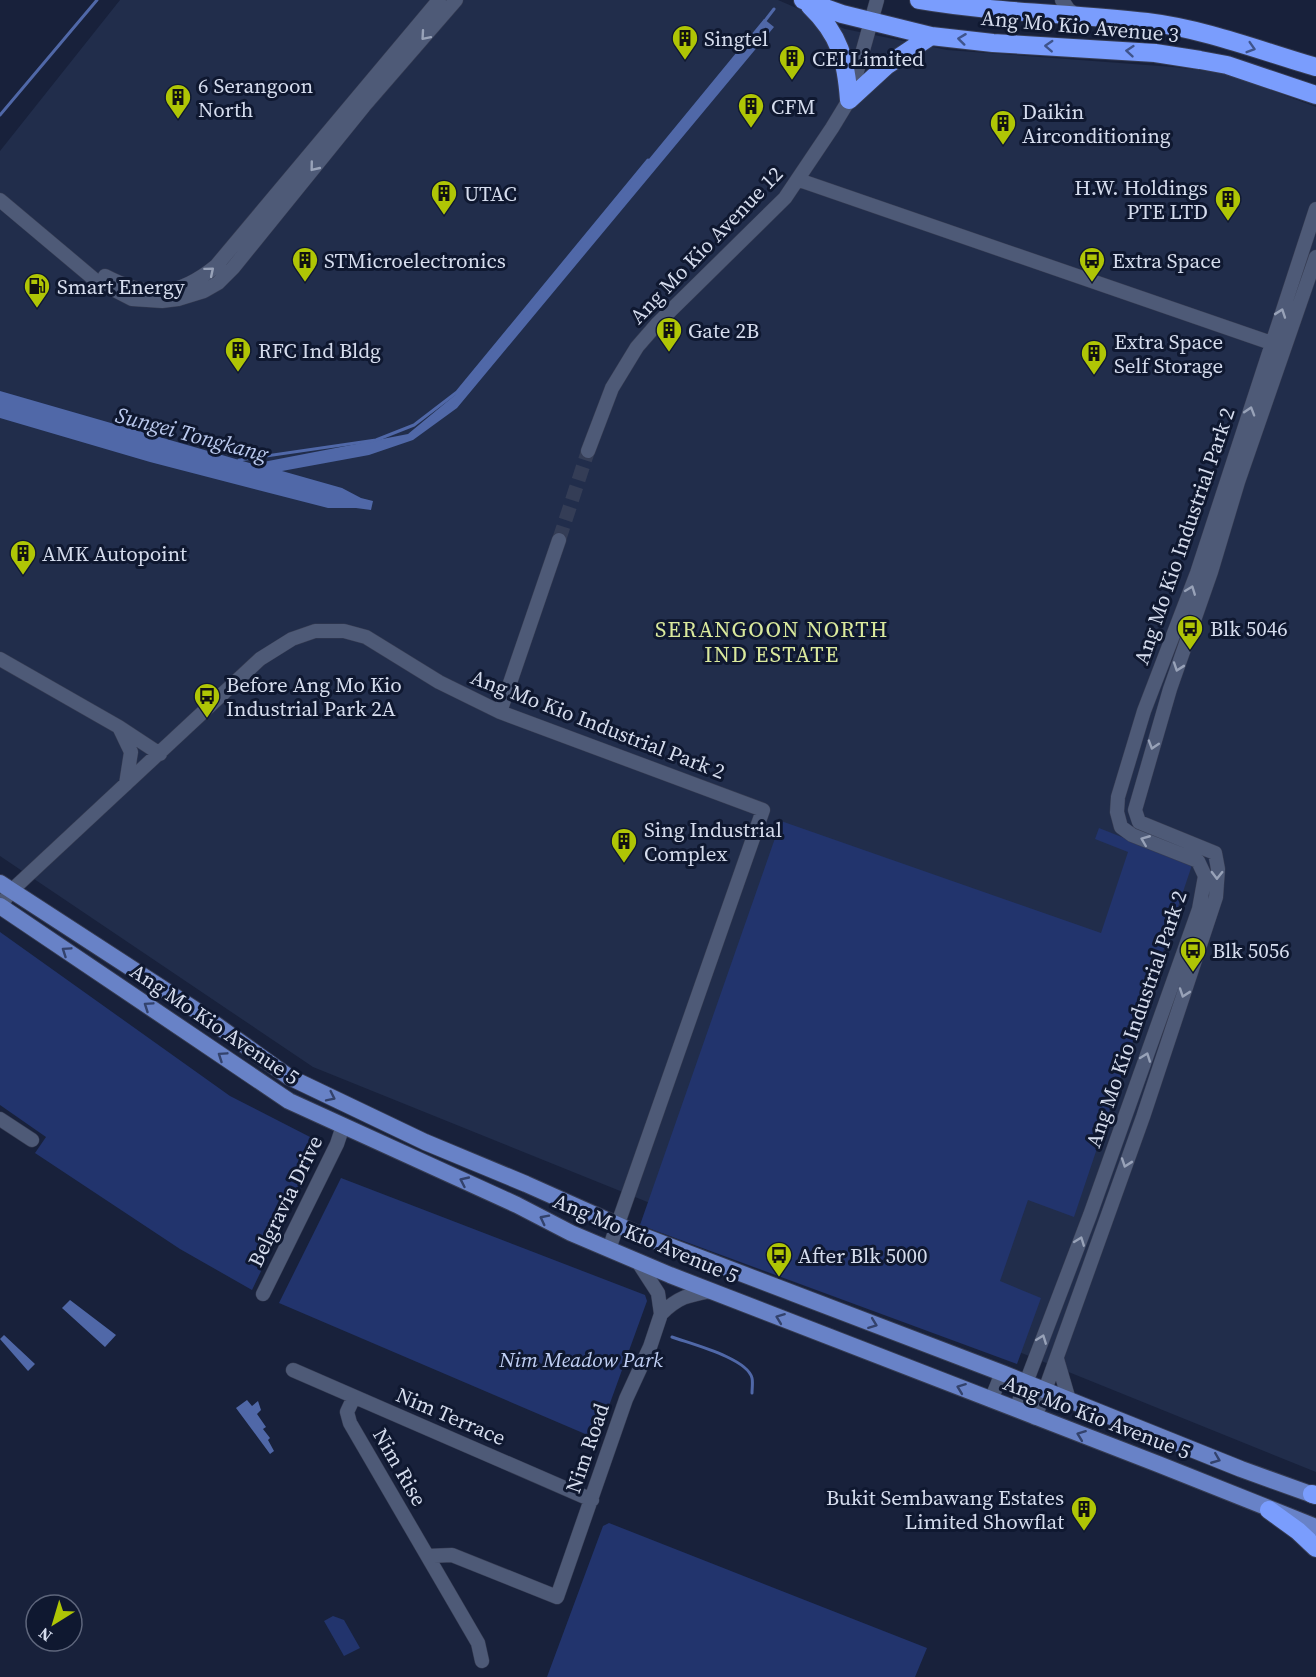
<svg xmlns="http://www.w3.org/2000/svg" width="1316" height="1677" font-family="'Source Serif 4',serif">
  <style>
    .built { fill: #212d4b }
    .green { fill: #22346d }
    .water { fill: #5068a8 }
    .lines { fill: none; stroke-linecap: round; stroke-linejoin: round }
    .stream { stroke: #5068a8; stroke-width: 3 }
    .minor-tunnel { stroke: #343d56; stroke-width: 14; stroke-dasharray: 14 7; stroke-linecap: butt }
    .minor-casing { stroke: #363c52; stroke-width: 15 }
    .major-casing { stroke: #363c52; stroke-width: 18 }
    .highway-casing { stroke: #363c52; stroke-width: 20 }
    .minor { stroke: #4e5a77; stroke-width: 14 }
    .major { stroke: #6882c7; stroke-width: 16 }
    .highway { stroke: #7a9dfd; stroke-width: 18 }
    .oneway { stroke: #98a2b8 }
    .oneway2 { stroke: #3f548c }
    .oneway3 { stroke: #33426c }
    .labels { text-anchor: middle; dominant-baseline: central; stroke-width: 6; stroke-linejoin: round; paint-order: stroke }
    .street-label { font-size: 21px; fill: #d5dced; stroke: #0f1830 }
    .poi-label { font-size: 21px; fill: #d5dced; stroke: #0f1830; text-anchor: start }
    .park-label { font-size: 21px; font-style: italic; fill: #c1d0f5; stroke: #0f1830 }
    .water-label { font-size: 22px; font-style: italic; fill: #bbcaee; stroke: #0f1830 }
    .neighbourhood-label { font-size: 22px; letter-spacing: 1.5px; fill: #dae99d; stroke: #0f1830 }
  </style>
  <rect width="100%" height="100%" fill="#18213b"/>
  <path class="built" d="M120,0H778L845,29L947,50L1173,67L1225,73L1316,107V1472L313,1067L0,856V151Z"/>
  <path class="green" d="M781,821L1101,933L1128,852L1095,839L1099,828L1192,865L1074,1217L1028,1200L1000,1281L1041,1298L1017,1364L640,1225Z
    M0,932L230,1096L312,1138L318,1152L252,1290L180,1249L35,1153L46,1137L0,1105Z
    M341,1178L645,1295L647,1301L597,1439L279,1303Z
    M609,1523L927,1648L915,1677H547L603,1526Z
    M333,1616L344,1620L360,1648L344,1656L324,1621Z"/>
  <path class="water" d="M764,19L774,27L457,408L413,440L369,455L282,471L342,488L361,498L373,501L371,510L356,508H328L150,462L0,418V391L253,464L408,434L455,395Z
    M70,1300L116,1335L105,1347L62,1308Z
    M4,1335L35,1364L28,1371L0,1339Z
    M247,1400L252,1406L258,1401L261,1410L257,1414L266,1427L263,1429L270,1438L268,1440L274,1451L270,1454L236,1408Z"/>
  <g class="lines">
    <path class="stream" d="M764,22L774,9
      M0,115L97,0
      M239,460L376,440L414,425L457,392L648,160
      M672,1337C691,1344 747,1358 752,1378C753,1382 752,1389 752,1393"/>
    <path class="minor-tunnel" d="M559,540L588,451"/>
    <g class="minor-casing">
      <path id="minor" d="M1062,0L1068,9L1078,17
        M799,180L1280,346
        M0,200L95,280L132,299L162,301L178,299L204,291L218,283L233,268L364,106L456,0
        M105,276C149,299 178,297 216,266L439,0
        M588,451L612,388L637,347L657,324L785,198L832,128L849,100L877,0
        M0,659L119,727L160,754
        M500,712L559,540
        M120,729L131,752L126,784
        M0,906L11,891L260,659L292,639L315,631H344L366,637L439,682L500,712L763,810L609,1249
        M0,1119L32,1140
        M638,1262L658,1293L661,1314C678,1297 688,1295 711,1291
        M263,1294L337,1144L343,1126
        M1057,1359L1069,1400
        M293,1370L592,1500
        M354,1397L347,1412L350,1423L478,1643L482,1661
        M991,1400L1002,1373
        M1016,1409L1090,1215L1199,909L1205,876L1198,861L1132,835L1121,827L1117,812L1118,797L1144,711L1197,573L1316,209
        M1035,1418L1143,1117L1216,897L1218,869L1215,853L1139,822L1135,810L1170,689L1211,572L1238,482L1316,257
        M428,1556L452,1555L557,1597L626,1399L650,1347L661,1314"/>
    </g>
    <g class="major-casing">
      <path id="major" d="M0,883L194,1009L289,1077L425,1142L526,1184L638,1234L1002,1373L1241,1469L1316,1496
        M0,906L289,1101L517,1205L571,1233L670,1275L1158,1464L1316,1527"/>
    </g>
    <g class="highway-casing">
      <path id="highway" d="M803,0L842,14L931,36L993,43L1155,53L1200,60L1227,65L1316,95
        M919,0C995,13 1071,13 1147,22C1205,29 1261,51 1316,67
        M810,6C840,35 846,60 849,100
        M849,100L886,66L931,36
        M1312,1494L1316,1495
        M1269,1510L1298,1531L1316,1548"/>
    </g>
    <use href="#minor" class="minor"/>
    <use href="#major" class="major"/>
    <use href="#highway" class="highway"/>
  </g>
  <defs><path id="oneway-chevron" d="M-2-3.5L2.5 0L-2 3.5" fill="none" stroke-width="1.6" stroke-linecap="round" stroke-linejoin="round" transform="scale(1.5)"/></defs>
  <g class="oneway">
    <use href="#oneway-chevron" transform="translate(425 36) rotate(131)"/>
    <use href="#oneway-chevron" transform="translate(314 167) rotate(129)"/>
    <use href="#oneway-chevron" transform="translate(210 271) rotate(-40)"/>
    <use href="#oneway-chevron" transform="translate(1281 313) rotate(-71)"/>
    <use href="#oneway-chevron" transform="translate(1250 411) rotate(-73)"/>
    <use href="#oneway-chevron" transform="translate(1191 590) rotate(-69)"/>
    <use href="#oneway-chevron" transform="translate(1178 667) rotate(109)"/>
    <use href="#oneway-chevron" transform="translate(1153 745) rotate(107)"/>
    <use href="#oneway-chevron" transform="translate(1145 840) rotate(-158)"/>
    <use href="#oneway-chevron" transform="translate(1217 875) rotate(91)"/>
    <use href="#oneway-chevron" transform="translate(1184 993) rotate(109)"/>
    <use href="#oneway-chevron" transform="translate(1146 1057) rotate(-70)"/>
    <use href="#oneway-chevron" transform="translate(1126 1163) rotate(109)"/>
    <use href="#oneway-chevron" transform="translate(1080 1241) rotate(-69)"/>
    <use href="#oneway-chevron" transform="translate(1042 1339) rotate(-69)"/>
  </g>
  <g class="oneway2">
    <use href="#oneway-chevron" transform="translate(962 39) rotate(-173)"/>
    <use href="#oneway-chevron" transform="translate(1049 46) rotate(-177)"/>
    <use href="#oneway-chevron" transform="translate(1251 48) rotate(17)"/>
    <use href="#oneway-chevron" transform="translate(1130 51) rotate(-175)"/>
  </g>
  <g class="oneway3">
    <use href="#oneway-chevron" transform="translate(66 951) rotate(-146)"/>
    <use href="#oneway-chevron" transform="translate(148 1006) rotate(-146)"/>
    <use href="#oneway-chevron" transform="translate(222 1056) rotate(-146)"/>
    <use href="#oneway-chevron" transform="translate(331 1097) rotate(26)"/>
    <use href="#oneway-chevron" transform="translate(464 1181) rotate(-155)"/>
    <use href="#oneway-chevron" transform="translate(544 1219) rotate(-153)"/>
    <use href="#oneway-chevron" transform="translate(780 1318) rotate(-159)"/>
    <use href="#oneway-chevron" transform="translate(873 1324) rotate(21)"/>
    <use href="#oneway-chevron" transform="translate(961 1388) rotate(-159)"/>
    <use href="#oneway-chevron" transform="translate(1081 1435) rotate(-159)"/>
    <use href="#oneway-chevron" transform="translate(1216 1459) rotate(22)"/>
  </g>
  <defs>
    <g id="building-pin" transform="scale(1.35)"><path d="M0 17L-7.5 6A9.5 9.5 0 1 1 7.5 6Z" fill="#afc505" stroke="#0f1830"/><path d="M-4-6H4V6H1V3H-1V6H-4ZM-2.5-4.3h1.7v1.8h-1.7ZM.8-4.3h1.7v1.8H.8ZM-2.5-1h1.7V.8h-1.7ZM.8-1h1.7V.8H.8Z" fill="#111"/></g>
    <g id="bus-pin" transform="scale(1.35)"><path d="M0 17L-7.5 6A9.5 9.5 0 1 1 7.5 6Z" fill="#afc505" stroke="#0f1830"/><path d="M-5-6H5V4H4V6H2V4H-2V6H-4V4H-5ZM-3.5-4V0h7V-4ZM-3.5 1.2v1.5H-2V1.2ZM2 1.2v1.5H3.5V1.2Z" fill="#111"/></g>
    <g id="fuel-pin" transform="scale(1.35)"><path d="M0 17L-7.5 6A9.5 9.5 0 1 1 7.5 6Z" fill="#afc505" stroke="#0f1830"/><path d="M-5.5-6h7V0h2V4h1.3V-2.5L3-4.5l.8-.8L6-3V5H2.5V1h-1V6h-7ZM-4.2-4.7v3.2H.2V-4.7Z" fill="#111"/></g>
  </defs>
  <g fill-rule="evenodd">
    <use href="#building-pin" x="685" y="38"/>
    <use href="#building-pin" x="792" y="58"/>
    <use href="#building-pin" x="178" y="97"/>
    <use href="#building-pin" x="751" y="106"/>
    <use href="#building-pin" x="1003" y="123"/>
    <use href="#building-pin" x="444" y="193"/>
    <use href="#building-pin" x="1228" y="199"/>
    <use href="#building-pin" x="305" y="260"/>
    <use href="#bus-pin" x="1092" y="260"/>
    <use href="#fuel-pin" x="37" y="286"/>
    <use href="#building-pin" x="669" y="330"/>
    <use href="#building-pin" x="238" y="350"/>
    <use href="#building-pin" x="1094" y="353"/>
    <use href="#building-pin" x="23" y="553"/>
    <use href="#bus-pin" x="1190" y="628"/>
    <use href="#bus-pin" x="207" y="696"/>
    <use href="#building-pin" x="624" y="841"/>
    <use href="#bus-pin" x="1193" y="950"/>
    <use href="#bus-pin" x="779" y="1255"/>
    <use href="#building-pin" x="1084" y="1509"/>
  </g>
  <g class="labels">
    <g class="street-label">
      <text transform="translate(1080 26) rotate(5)">Ang Mo Kio Avenue 3</text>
      <text transform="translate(706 245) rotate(-46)">Ang Mo Kio Avenue 12</text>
      <text transform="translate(1184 536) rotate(-71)">Ang Mo Kio Industrial Park 2</text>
      <text transform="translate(598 724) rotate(21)">Ang Mo Kio Industrial Park 2</text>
      <text transform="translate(1136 1019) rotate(-71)">Ang Mo Kio Industrial Park 2</text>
      <text transform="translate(215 1024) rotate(34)">Ang Mo Kio Avenue 5</text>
      <text transform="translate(285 1201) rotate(-64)">Belgravia Drive</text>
      <text transform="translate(646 1238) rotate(23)">Ang Mo Kio Avenue 5</text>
      <text transform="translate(451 1416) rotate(23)">Nim Terrace</text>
      <text transform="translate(1097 1417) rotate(21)">Ang Mo Kio Avenue 5</text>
      <text transform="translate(587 1448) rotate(-71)">Nim Road</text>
      <text transform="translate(400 1467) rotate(60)">Nim Rise</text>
    </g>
    <g class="poi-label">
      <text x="704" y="38">Singtel</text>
      <text x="812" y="58">CEI Limited</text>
      <text x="198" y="85">6 Serangoon<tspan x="198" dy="24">North</tspan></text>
      <text x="771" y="106">CFM</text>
      <text x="1022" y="111">Daikin<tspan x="1022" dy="24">Airconditioning</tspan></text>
      <text x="1208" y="187" text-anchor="end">H.W. Holdings<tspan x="1208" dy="24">PTE LTD</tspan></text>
      <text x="464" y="193">UTAC</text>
      <text x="324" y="260">STMicroelectronics</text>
      <text x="1112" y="260">Extra Space</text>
      <text x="57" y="286">Smart Energy</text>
      <text x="688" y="330">Gate 2B</text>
      <text x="1114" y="341">Extra Space<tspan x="1114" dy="24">Self Storage</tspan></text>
      <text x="258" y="350">RFC Ind Bldg</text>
      <text x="42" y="553">AMK Autopoint</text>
      <text x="1210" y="628">Blk 5046</text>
      <text x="226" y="684">Before Ang Mo Kio<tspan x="226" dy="24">Industrial Park 2A</tspan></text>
      <text x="644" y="829">Sing Industrial<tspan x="644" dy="24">Complex</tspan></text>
      <text x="1212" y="950">Blk 5056</text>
      <text x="798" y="1255">After Blk 5000</text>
      <text x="1064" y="1497" text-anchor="end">Bukit Sembawang Estates<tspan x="1064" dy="24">Limited Showflat</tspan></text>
    </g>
    <g class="park-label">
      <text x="581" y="1359">Nim Meadow Park</text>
    </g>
    <g class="water-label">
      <text transform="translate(192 434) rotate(15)">Sungei Tongkang</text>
    </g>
    <g class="neighbourhood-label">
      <text x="772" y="629">SERANGOON NORTH<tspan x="772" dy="25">IND ESTATE</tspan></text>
    </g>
  </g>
  <g transform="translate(54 1623) rotate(217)"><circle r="28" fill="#0f1830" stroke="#5e667c" stroke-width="1.5"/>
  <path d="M0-4.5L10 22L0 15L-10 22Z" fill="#afc505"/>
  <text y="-9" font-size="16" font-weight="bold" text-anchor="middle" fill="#d5dced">N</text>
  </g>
</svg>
